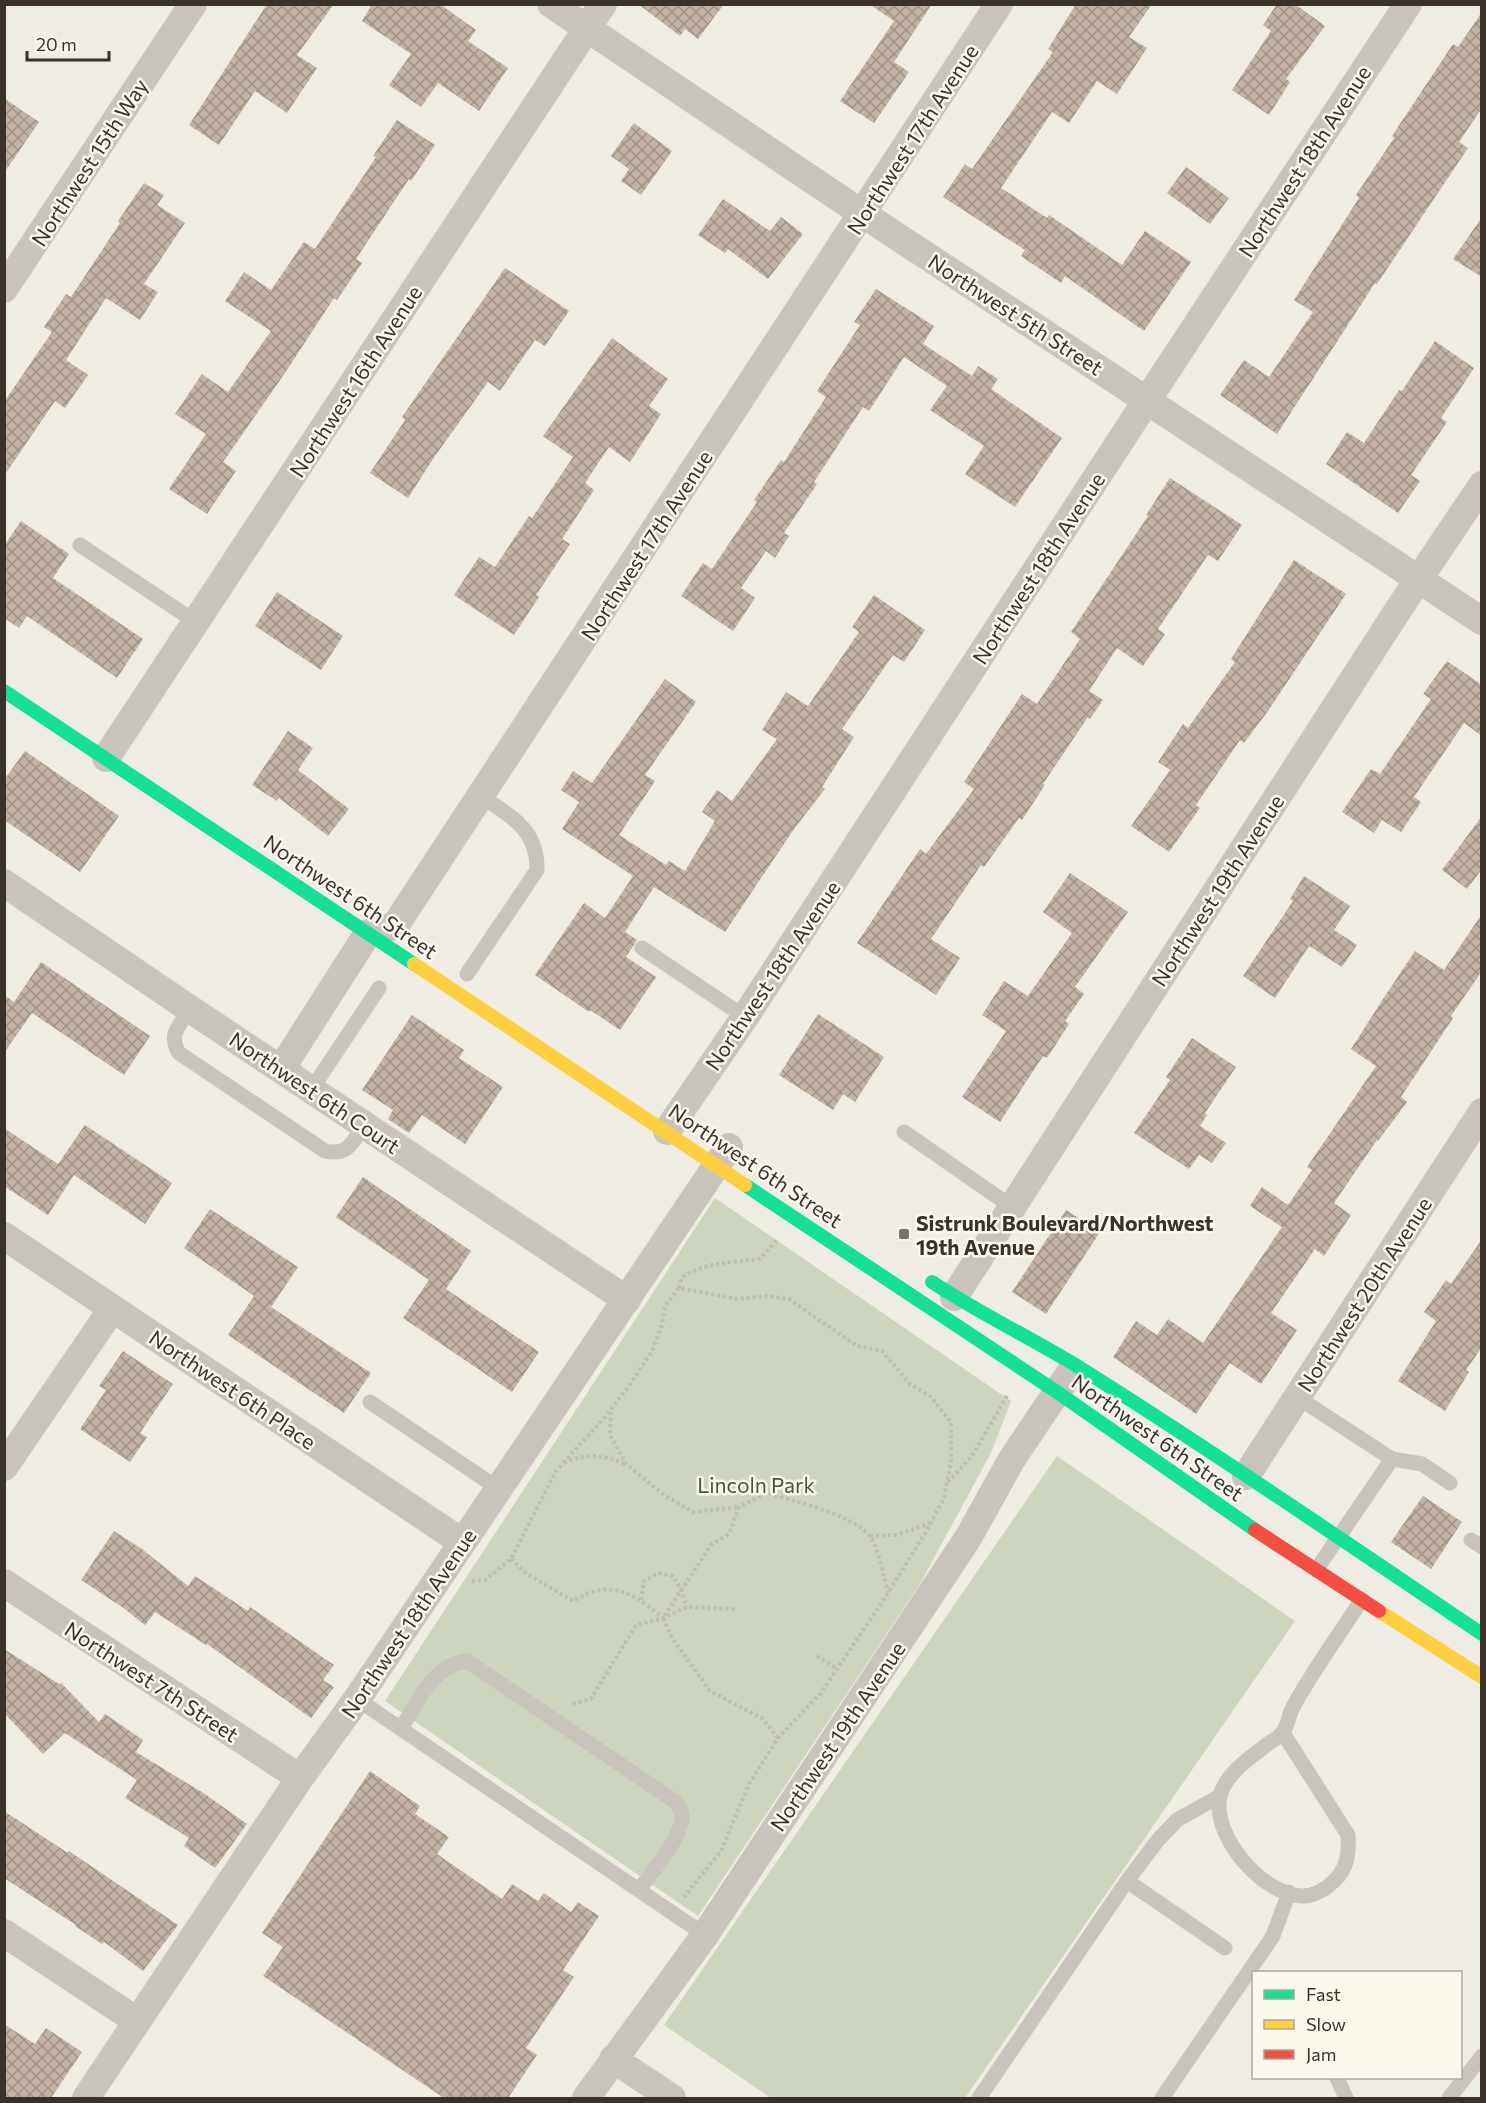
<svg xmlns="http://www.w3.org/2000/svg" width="1486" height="2103" font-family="Commissioner,sans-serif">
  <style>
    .green { fill: #cdd5be }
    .building { fill: url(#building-cross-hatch) }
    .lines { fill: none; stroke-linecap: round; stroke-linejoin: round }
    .path { stroke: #c1bcb5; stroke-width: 4; stroke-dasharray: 3 3; stroke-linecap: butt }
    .lane { stroke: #c8c4bd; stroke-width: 15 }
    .street { stroke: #c8c4bd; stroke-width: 28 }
    .fast { stroke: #16e098; stroke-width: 14 }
    .slow { stroke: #ffcf43; stroke-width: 14 }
    .jam { stroke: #f24e42; stroke-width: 14 }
    .poi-dot { fill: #79736b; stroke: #fbf7ed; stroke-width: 2 }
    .labels { text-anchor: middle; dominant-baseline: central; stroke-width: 5; stroke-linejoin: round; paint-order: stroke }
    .street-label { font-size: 21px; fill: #3a322a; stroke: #fbf7ed }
    .poi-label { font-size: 21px; font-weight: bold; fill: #3a322a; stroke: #fbf7ed; text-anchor: start }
    .park-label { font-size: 21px; fill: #42592e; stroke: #fbf7ed }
  </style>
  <defs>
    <pattern id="building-cross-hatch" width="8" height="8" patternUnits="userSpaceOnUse" patternTransform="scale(1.5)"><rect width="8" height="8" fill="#c3b3a6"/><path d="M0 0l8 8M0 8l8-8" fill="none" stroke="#9f9287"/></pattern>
  </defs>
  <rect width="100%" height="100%" fill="#efece4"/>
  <path class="green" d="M715,1198L1011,1401L991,1453L920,1584L698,1916L385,1701Z
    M1057,1456L1295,1621L965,2098H771L664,2025Z"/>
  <path class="building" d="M267,4H334L297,55L317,68L287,113L255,91L219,145L189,125Z
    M372,4H440L476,30L468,41L508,68L479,111L438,83L421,107L389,85L411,54L362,21Z
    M638,4H724L698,39L685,29L680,36Z
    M869,4H932L894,62L909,72L874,123L840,101L894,21Z
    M1076,4H1152L1129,37L1147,48L1117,94L1097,81L1069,123L1052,112L1001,188L1047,218L1049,215L1122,265L1145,231L1191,262L1144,331L1065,276L1061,283L1021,256L1025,250L943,197L965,164L972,169L1053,52L1048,49Z
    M1277,4H1295L1325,26L1286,79L1290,82L1269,115L1232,90L1271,31L1263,25Z
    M1482,12V108L1459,142L1468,148L1377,284L1375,283L1277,434L1220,395L1244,360L1269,377L1313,312L1294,300L1359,198L1356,195L1394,138L1392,136L1453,44L1458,47Z
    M4,98L39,122L4,173Z
    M397,120L435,145L411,181L409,179L356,259L362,263L337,300L334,298L285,373L223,462L236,471L207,514L169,489L206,434L175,414L202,374L228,392L271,331L225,301L244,272L271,290L304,242L315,249L376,157L373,156Z
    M634,123L672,151L641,195L621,181L629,169L611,156Z
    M1186,167L1229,198L1210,224L1167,193Z
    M144,183L164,195L157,205L185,223L144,284L158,292L140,320L106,298L66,360L88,375L65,408L55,401L4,476V402L52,332L44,327L66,294L71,297L120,223L118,221Z
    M723,199L770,231L781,217L803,234L768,279L728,249L725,253L698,235Z
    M1482,217V277L1453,259Z
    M505,268L569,311L545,346L535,340L500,391L488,382L435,456L408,498L370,473L405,420L402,417Z
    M876,289L934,326L923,344L972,376L978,366L998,379L991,389L1062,438L1015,507L965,474L984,446L930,410L947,386L904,357L869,411L863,407L814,482L817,484L784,533L789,536L775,558L766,551L741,588L755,598L733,631L681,596L703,563L712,569L757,502L754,500L781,460L784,462L826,397L817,391L860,325L854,322Z
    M612,338L668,379L649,406L661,414L630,462L609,447L585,483L594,490L562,539L570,544L536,595L539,597L514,635L454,595L479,557L495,567L529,516L532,518L573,457L543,436Z
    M1435,341L1474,368L1441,418L1447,422L1411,475L1420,481L1398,513L1326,464L1347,432L1364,443L1399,390L1402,391Z
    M1170,478L1242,525L1218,561L1208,555L1158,629L1165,634L1143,666L1117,648L1089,691L1103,700L1090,719L1088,717L1043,784L1045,785L1022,820L1019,818L984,867L981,865L931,939L960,958L936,995L857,943L920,849L926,854L974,789L964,782L1022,694L1037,704L1080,639L1071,632L1148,516L1146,515Z
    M21,521L69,554L53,578L143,639L117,678L27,616L19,628L4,618V546Z
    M1294,560L1346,594L1268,711L1244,743L1240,740L1196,805L1200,808L1169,852L1131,826L1170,770L1158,762L1183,724L1188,728L1235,662L1231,659Z
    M277,592L343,636L321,670L255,626Z
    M874,595L925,630L904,662L893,655L842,729L854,737L822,787L825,789L794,829L725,932L654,887L625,932L637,940L626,957L656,977L620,1030L590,1010L589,1012L535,975L584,903L605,918L633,876L562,829L579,802L561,790L573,771L592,783L665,679L696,702L645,775L655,781L619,835L666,865L669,861L685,871L715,821L702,812L717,790L732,801L777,739L762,730L786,692L808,706L859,632L852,627Z
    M1447,661L1482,685V736L1464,723L1414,797L1421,802L1401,832L1382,820L1374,833L1342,812L1371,769L1380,774L1431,699L1423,694Z
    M288,731L313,748L298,770L349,809L328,836L279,798L277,801L252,785Z
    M25,751L119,816L80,872L4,820V780Z
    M1482,816V869L1467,889L1442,870Z
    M1070,873L1128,912L1075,987L1084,994L1065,1021L1069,1024L1047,1058L1043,1056L1000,1122L962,1097L1006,1031L982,1015L1004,981L1028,996L1072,933L1043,912Z
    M1304,876L1350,906L1334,930L1357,945L1342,967L1309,946L1275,998L1243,976L1293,901L1290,899Z
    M1482,914V971L1451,1016L1453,1018L1401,1097L1407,1102L1378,1141L1377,1140L1334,1203L1351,1215L1324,1256L1315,1249L1271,1313L1297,1330L1261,1384L1230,1363L1196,1414L1113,1357L1136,1321L1157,1335L1168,1319L1203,1343L1282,1227L1250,1206L1262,1187L1288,1205L1312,1170L1307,1167L1376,1066L1351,1049L1385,996L1415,951L1444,970Z
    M41,962L150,1036L124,1075L32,1013L4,1053V995L14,1002Z
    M818,1014L884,1057L855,1102L843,1094L833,1110L779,1075Z
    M412,1015L464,1050L459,1058L503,1087L465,1144L422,1115L409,1133L388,1119L393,1110L362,1090Z
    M1192,1038L1236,1067L1205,1113L1207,1115L1200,1126L1226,1143L1212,1163L1199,1155L1189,1169L1134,1133L1170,1080L1166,1077Z
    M85,1125L172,1183L145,1224L74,1175L48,1215L4,1186V1128L58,1164Z
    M363,1177L471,1251L446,1289L539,1352L512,1392L403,1318L429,1280L336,1217Z
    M210,1209L298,1267L271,1307L371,1373L344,1413L228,1335L254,1296L260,1300L184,1248Z
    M1066,1210L1100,1232L1046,1314L1012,1292Z
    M1482,1239V1347L1466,1370L1469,1372L1445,1411L1398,1381L1436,1321L1424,1312L1446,1280L1451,1284Z
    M123,1351L173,1384L140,1433L147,1437L130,1462L80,1429L106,1390L99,1386Z
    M1423,1496L1462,1522L1431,1569L1391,1542Z
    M114,1531L142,1549L188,1586L195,1576L248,1611L250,1607L334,1665L323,1680L334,1687L311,1718L207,1644L206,1645L155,1612L145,1625L122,1607L81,1580Z
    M4,1649L59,1684L61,1683L99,1722L105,1714L143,1740L136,1752L205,1794L247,1824L215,1868L184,1846L189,1838L125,1798L137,1780L65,1733L43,1754L4,1713Z
    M370,1771L420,1806L415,1814L449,1837L437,1854L502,1899L512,1884L538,1901L544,1893L571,1912L578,1902L599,1916L563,1970L574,1977L526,2048L537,2055L508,2098H444L263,1976L283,1947L262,1933Z
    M4,1811L68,1853L69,1851L178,1925L143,1971L104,1942L102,1944L75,1926L76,1925L4,1878Z
    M4,2024L35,2044L46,2028L82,2052L51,2098H4Z"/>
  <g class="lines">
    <path class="path" d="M679,1288L682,1277C710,1261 729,1263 760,1259L777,1240
      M611,1412L610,1435L626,1464L664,1495L693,1512L739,1507
      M564,1463C587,1452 602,1455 625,1464
      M948,1482L972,1456L1008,1394
      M870,1536L897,1535L930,1523
      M511,1559L527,1574L573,1601C581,1597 591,1591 600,1590C625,1586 644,1603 662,1617
      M472,1581L485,1580L511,1559L556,1471L605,1417L629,1386L652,1351L662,1325L665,1306L679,1288L737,1299L766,1296L789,1299L857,1346L882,1351L910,1384L930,1396L951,1422V1462L944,1498L926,1532L888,1593L821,1693L778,1738L749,1784L721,1851L684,1897
      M641,1600L644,1581L658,1573L673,1576L681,1590L687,1607
      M817,1656L837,1669
      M573,1704L591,1699L636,1625L663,1618L687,1607L737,1609
      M778,1738L763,1719L710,1691L672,1638L663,1618L711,1545L729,1534L739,1507L767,1493C793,1501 851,1514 869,1535C878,1545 884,1579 888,1592"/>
    <path class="lane" d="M80,545L196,622
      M642,948L745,1017
      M467,974L537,870C538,829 510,816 481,796
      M190,1009C179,1026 168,1034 179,1053L325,1151C348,1156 352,1143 364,1126
      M311,1090L379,988
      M904,1132L1012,1207
      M1297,1397L1392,1459L1422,1464L1450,1483
      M370,1402L499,1489
      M1471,1540L1482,1547
      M1316,1570L1392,1459
      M357,1699L705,1935
      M401,1728C418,1702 433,1665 467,1661L676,1802C678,1806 682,1811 682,1815C684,1835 651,1873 639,1890
      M1283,1733L1348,1835C1349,1853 1348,1868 1334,1881C1326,1889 1314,1896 1302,1896C1262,1895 1211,1835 1220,1796C1226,1772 1252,1757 1269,1743C1273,1740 1280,1737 1283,1732C1288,1725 1289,1714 1293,1707C1313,1670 1340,1634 1362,1599
      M1127,1881L1225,1948
      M1337,2078L1346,2098
      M979,2098L1127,1881L1158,1840L1177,1820L1220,1796
      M1162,2098L1273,1936L1289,1892
      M1449,2098L1482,2056"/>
    <path class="street" d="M551,4L863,214L1482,621
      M4,289L193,4
      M106,758L603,4
      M4,883L190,1009L627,1300
      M281,1069L368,933L395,926L999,4
      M667,1131L745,1017L1132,423L1408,4
      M4,1236L462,1542
      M954,1297L1402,604L1482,485
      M4,1467L112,1309
      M1246,1476L1482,1112
      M4,1583L300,1778
      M4,1933L137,2021
      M613,2059L672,2098
      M86,2098L300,1778L357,1699L729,1147
      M586,2098L705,1935L968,1538L1012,1459L1069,1374"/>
    <path class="fast" d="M4,691L414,964
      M745,1185L1057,1392L1255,1530
      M932,1282C979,1313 1029,1337 1077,1366C1214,1452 1348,1544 1482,1634"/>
    <path class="slow" d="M414,964L745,1185
      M1379,1611L1482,1677"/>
    <path class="jam" d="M1255,1530L1379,1611"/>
  </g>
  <rect class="poi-dot" x="898" y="1228" width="12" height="12" rx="3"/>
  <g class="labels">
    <g class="street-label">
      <text transform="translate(912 139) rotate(-57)">Northwest 17th Avenue</text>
      <text transform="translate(1304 161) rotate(-57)">Northwest 18th Avenue</text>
      <text transform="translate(89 162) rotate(-57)">Northwest 15th Way</text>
      <text transform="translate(1016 314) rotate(33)">Northwest 5th Street</text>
      <text transform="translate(355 381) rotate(-57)">Northwest 16th Avenue</text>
      <text transform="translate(646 545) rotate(-57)">Northwest 17th Avenue</text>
      <text transform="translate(1038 568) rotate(-57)">Northwest 18th Avenue</text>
      <text transform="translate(1217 890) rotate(-57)">Northwest 19th Avenue</text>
      <text transform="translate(351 896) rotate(34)">Northwest 6th Street</text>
      <text transform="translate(772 975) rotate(-56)">Northwest 18th Avenue</text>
      <text transform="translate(315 1092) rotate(34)">Northwest 6th Court</text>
      <text transform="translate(756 1165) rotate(34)">Northwest 6th Street</text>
      <text transform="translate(1364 1294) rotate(-57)">Northwest 20th Avenue</text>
      <text transform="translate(233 1389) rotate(34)">Northwest 6th Place</text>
      <text transform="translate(1158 1437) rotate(35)">Northwest 6th Street</text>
      <text transform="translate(408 1623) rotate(-56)">Northwest 18th Avenue</text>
      <text transform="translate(152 1681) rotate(33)">Northwest 7th Street</text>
      <text transform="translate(837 1736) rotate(-56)">Northwest 19th Avenue</text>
    </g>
    <g class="poi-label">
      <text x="916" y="1222">Sistrunk Boulevard/Northwest<tspan x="916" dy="24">19th Avenue</tspan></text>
    </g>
    <g class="park-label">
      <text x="756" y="1484">Lincoln Park</text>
    </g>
  </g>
  <rect width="1486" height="2103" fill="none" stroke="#3a322a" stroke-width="12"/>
  <rect x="1252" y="1971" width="210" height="108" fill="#fbf7ed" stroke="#aea89f" stroke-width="1.5"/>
  <rect x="1264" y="1990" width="30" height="9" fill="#16e098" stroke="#aea89f" stroke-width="1.5"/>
  <text x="1306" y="2001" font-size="18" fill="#3a322a">Fast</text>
  <rect x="1264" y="2020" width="30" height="9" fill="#ffcf43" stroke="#aea89f" stroke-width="1.5"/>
  <text x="1306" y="2031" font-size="18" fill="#3a322a">Slow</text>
  <rect x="1264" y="2050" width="30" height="9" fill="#f24e42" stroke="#aea89f" stroke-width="1.5"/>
  <text x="1306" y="2061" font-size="18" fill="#3a322a">Jam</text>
  <path d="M27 51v9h82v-9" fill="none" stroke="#3a322a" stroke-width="3"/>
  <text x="36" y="51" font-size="18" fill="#3a322a" stroke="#fbf7ed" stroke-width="4.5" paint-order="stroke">20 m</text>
</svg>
